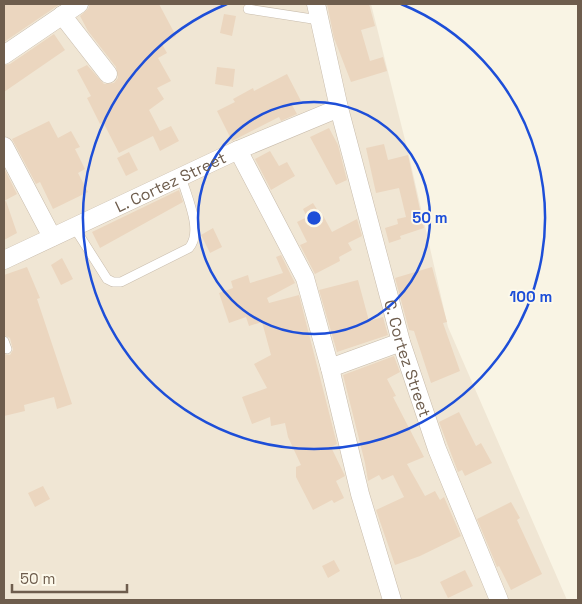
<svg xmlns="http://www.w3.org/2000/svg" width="582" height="604" font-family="'Space Grotesk',sans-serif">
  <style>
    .residential { fill: #f0e6d4 }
    .building { fill: #ebd6bf }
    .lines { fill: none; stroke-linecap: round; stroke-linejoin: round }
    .lane-casing { stroke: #c8bcac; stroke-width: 10 }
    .street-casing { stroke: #c8bcac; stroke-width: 19 }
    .lane { stroke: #fff; stroke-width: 9 }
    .street { stroke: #fff; stroke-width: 18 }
    .ring { fill: none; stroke: #1d4ed8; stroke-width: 2.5 }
    .labels { text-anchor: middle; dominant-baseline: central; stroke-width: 4; stroke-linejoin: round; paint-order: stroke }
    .street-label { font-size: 16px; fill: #6e5d4d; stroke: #fcf8ea }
    .centre { fill: #1d4ed8; stroke: #fcf8ea; stroke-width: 2.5 }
    .ring-label { font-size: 15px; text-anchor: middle; font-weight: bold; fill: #1d4ed8; stroke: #fcf8ea; stroke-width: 4; stroke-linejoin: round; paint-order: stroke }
  </style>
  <rect width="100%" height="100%" fill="#f9f4e4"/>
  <path class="residential" d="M4,4H371L409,156L448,327L567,600H4Z"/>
  <path class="building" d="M4,4H60L4,42Z
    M90,4H159L176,36L162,44L167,53L158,58L171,81L157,88L164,99L149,110L160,131L171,126L179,141L160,151L153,136L119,153L103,122L100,124L87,98L91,96L77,70L87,65L104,84L114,83L118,78L116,67L88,31L80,16L88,9Z
    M327,4H369L375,26L361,30L370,61L383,57L387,71L351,82L334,38Z
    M224,14L236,16L232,36L220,33Z
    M54,34L65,50L4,92V65L10,64Z
    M217,67L235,69L233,87L215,84Z
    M287,74L301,101L292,105L297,114L281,121L279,117L232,141L217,111L235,102L233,99L253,88L254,91Z
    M49,121L58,138L71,131L80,147L75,149L85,169L78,173L88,192L53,209L40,182L36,184L12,139Z
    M329,128L338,145L347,180L336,185L310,137Z
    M384,144L388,160L408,155L424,228L400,236L401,239L389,243L385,228L398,224L397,219L406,217L399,188L376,193L366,148Z
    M270,151L279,166L287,162L295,176L271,190L255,159Z
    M129,152L138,170L126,176L117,158Z
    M4,168L17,194L4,201Z
    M179,190L183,202L100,248L92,232Z
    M6,201L17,233L4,240V202Z
    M313,203L318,211L320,210L332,232L357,219L362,236L348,243L352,250L339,257L340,261L315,274L300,245L307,242L297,222L307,217L303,209Z
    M213,228L222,247L210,253L201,235Z
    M281,255L295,283L267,298L269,303L299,295L337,444L331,447L345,476L336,481L344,498L334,503L332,500L313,510L296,477V467L301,465L288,437L285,423L271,426L270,417L252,424L242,397L267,388L254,364L271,355L262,322L249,326L246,317L229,323L219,293L233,288L231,281L248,275L250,283L283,273L276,257Z
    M62,258L73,279L61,285L51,265Z
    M27,267L40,298L37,299L72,404L57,409L54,397L24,405L25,411L4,416V354L10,355L13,350L10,338L4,335V275Z
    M432,267L447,322L443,323L460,371L431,383L414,331L409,330L395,278Z
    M358,280L369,321L383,317L388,335L337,352L319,290Z
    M394,356L400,372L387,379L396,396L393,397L424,457L407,464L425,496L435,491L440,500L444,497L461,536L420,556L395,565L376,510L404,497L393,475L382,480L379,475L368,481L365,463L343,375Z
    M459,412L476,446L481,443L492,463L465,476L462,470L458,472L439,422Z
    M43,486L50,499L35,507L28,493Z
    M511,502L520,518L517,520L542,574L511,590L499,566L497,567L477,519Z
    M334,560L340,571L328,578L322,566Z
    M465,570L473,586L448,598L440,582Z"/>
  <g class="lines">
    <g class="lane-casing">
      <path id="lane" d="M248,9L319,20
        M74,227L107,279L113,282H121L189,248C204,231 186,196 181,176
        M4,341L7,349"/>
    </g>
    <g class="street-casing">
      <g id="street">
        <path id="s1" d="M316,4L339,108L401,342L437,449L499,600"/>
        <path d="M62,15L108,74"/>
        <path d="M4,55L79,4"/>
        <path d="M4,146L52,237"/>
        <path d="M238,150L305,278L330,368L360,494L392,600"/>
        <path id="s2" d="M4,260L238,150L339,108"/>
        <path d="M330,368L401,342"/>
      </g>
    </g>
    <use href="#lane" class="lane"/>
    <use href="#street" class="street"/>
  </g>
  <g class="ring">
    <circle cx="314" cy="218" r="116"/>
    <path d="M401 4A231 231 0 1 1 227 4"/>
  </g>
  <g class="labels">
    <g class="street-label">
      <text stroke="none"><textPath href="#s2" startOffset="184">L. Cortez Street</textPath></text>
      <text stroke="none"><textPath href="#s1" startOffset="366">C. Cortez Street</textPath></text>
    </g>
  </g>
  <circle cx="314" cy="218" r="8" class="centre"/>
  <g class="ring-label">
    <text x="430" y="223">50 m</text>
    <text x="531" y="302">100 m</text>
  </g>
  <rect width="582" height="604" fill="none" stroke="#6e5d4d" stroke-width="10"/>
  <path d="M12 584v8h115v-8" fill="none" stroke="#6e5d4d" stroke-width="2.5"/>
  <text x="20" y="584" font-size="15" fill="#6e5d4d" stroke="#fcf8ea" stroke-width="4" paint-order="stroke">50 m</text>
</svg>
